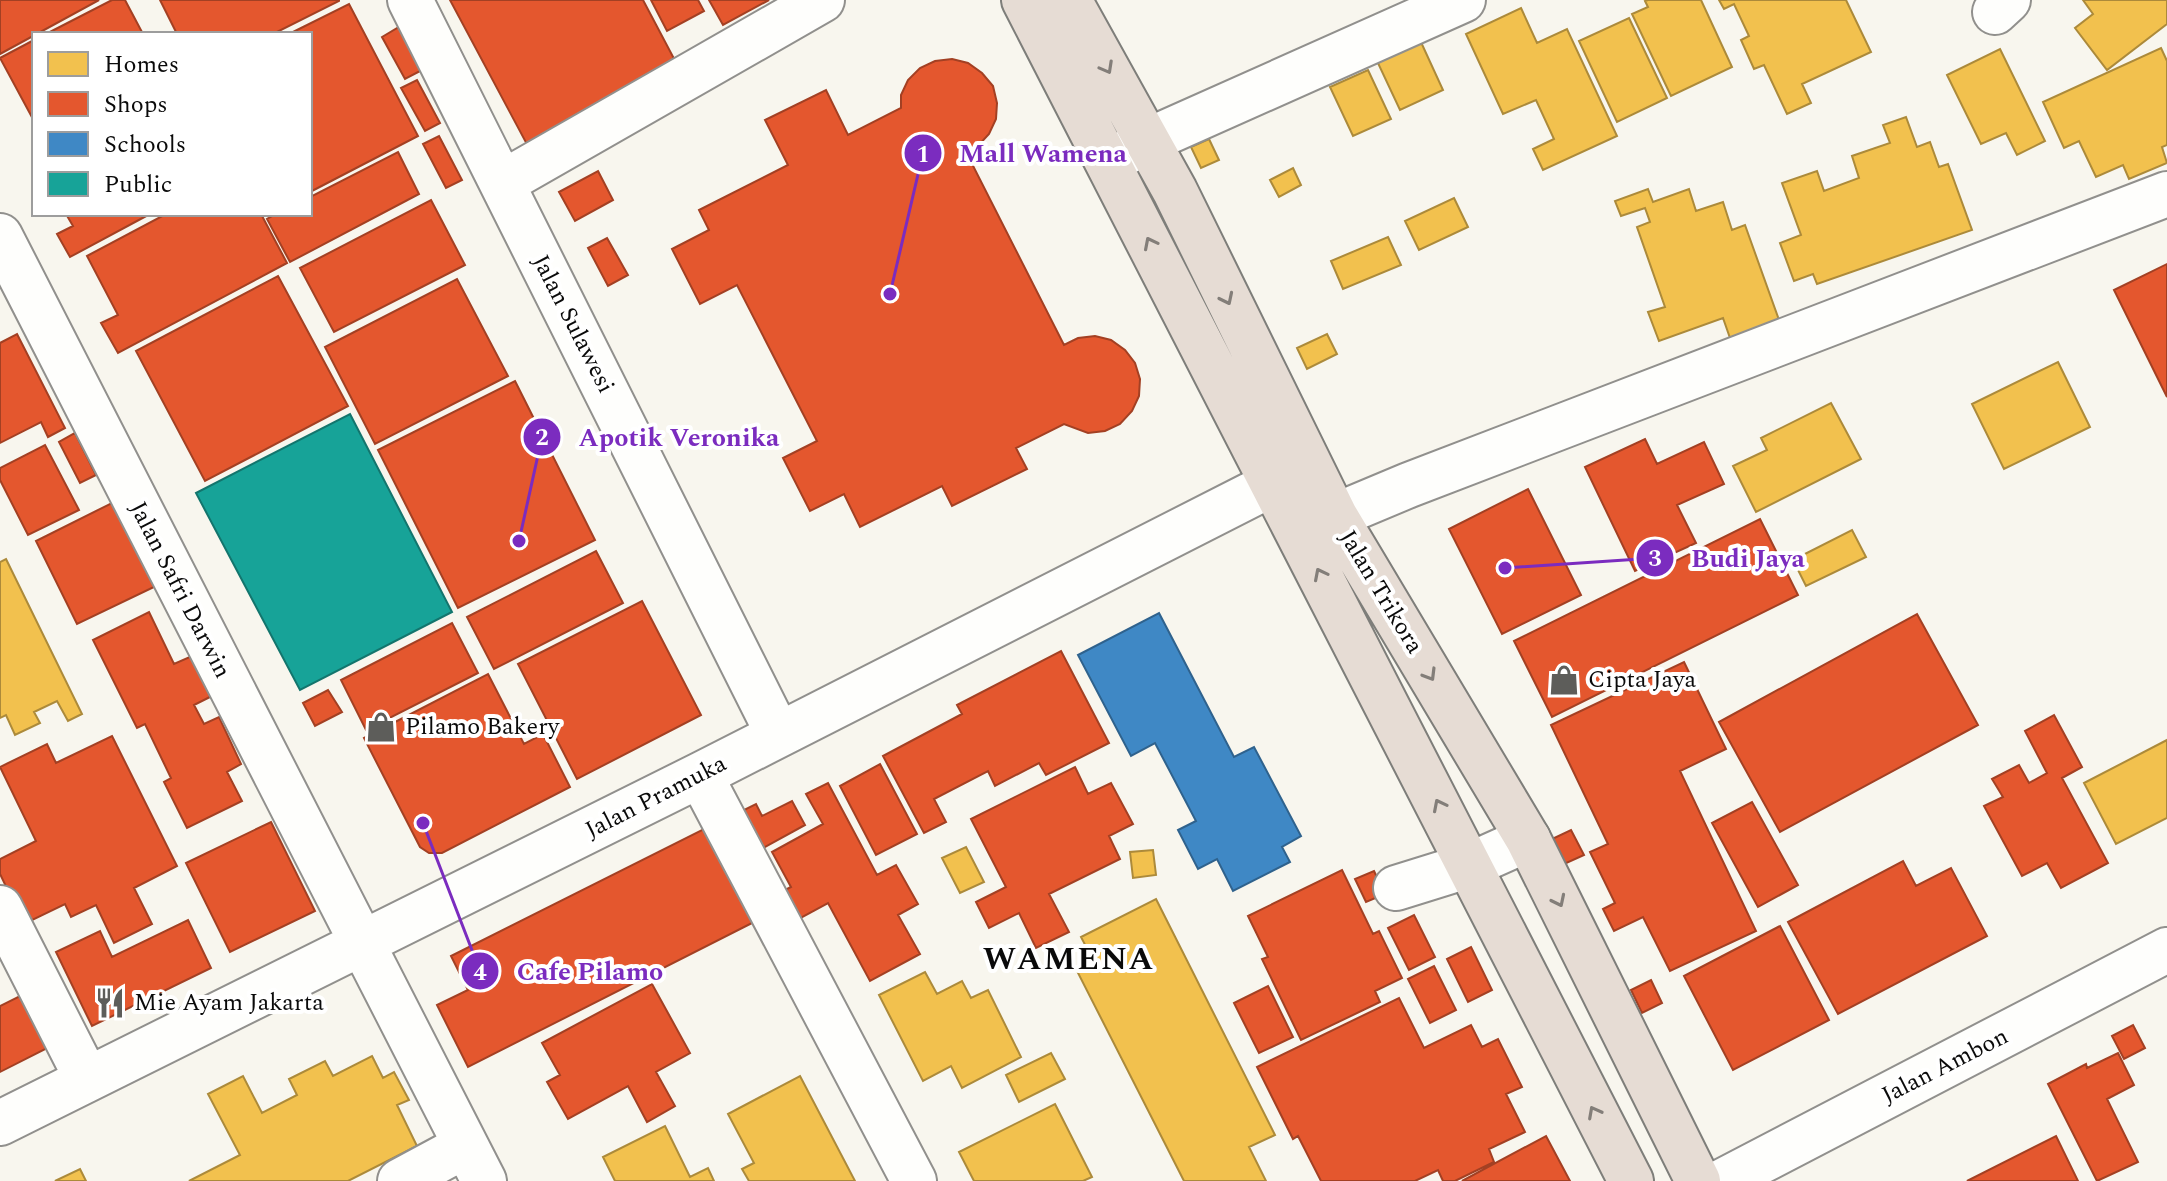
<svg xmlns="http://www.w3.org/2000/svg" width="2167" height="1181" font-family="Spectral,serif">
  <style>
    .homes { fill: #f2c14e; stroke: #ac8a3a; stroke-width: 2 }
    .shops { fill: #e4572e; stroke: #a34023; stroke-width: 2 }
    .schools { fill: #3f88c5; stroke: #2f628d; stroke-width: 2 }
    .public { fill: #17a398; stroke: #13756d; stroke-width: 2 }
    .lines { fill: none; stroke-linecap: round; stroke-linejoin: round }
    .minor-casing { stroke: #91908d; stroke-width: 48 }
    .highway-casing { stroke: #7e7e7a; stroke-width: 48 }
    .minor { stroke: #fefefc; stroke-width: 44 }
    .highway { stroke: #e6dcd4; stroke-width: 44 }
    .oneway { stroke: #837e79 }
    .labels { text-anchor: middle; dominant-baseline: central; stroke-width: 8; stroke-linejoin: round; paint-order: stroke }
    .street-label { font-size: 24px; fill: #0a0a0a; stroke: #fff }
    .poi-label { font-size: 24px; fill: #0a0a0a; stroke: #fff; text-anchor: start }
    .district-label { font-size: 32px; font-weight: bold; letter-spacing: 2px; fill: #0a0a0a; stroke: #fff }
    .leader { fill: none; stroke: #7b2cbf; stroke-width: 3 }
    .callout-dot { fill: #7b2cbf; stroke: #fff; stroke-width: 3 }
    .mark-label { font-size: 24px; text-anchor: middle; font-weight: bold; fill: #fff }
    .callout-label { font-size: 26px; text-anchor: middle; font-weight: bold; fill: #7b2cbf; stroke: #fff; stroke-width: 8; stroke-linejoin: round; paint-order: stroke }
  </style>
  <rect width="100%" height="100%" fill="#f8f6ee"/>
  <path class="homes" d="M1648,0H1701L1732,67L1671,96L1632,14L1648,7L1645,1Z
    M1719,0H1846L1871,52L1802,84L1811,103L1787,114L1764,65L1754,69L1741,40L1749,36L1734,4L1724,9Z
    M2083,0H2167V24L2107,70L2075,28L2093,14Z
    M1521,8L1537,43L1567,29L1617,136L1543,170L1533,149L1554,139L1536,100L1503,114L1466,34Z
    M1629,18L1667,98L1617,122L1579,41Z
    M1420,40L1443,90L1400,110L1377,61Z
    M2161,48L2167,61V145L2162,147L2167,163L2129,179L2123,165L2096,177L2079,141L2064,148L2043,102Z
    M2000,49L2045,141L2017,155L2006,133L1981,144L1947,75Z
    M1368,70L1391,119L1353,136L1330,87Z
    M1906,117L1917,147L1930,142L1939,167L1948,164L1972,230L1817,284L1813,274L1794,281L1780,243L1801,235L1782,183L1817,171L1824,191L1859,178L1852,156L1890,143L1883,125Z
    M1209,139L1219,160L1201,168L1191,147Z
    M1293,168L1301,185L1279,197L1270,180Z
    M1648,189L1653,202L1689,189L1696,211L1723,202L1732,230L1745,225L1779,320L1730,338L1723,318L1659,341L1648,312L1665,307L1637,227L1650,222L1645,208L1621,216L1615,201Z
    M1454,198L1468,227L1419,250L1405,221Z
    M1388,237L1401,265L1343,289L1331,261Z
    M1327,334L1337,354L1307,369L1297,348Z
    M2058,362L2090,427L2004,469L1972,404Z
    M1831,403L1861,459L1756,512L1733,466L1767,450L1761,438Z
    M1852,530L1866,557L1806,586L1793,560Z
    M6,559L82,714L68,721L57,701L34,712L40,723L15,735L6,715L0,718V562Z
    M2167,740V818L2116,844L2084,783Z
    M966,847L984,882L960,893L942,858Z
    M1153,850L1156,875L1133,878L1130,852Z
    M1156,899L1275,1135L1249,1147L1266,1181H1184L1076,969L1093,960L1081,937Z
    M925,972L937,994L962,981L971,998L988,990L1021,1057L962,1088L951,1066L923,1081L879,995Z
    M1051,1053L1065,1079L1019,1102L1006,1075Z
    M372,1056L383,1078L394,1072L409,1100L397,1105L417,1146L348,1181H189L240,1155L208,1094L243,1076L262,1113L297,1095L289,1079L325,1061L333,1076Z
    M800,1076L855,1181H749L742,1169L754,1163L728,1114Z
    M1055,1104L1092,1177L1083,1181H974L959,1152Z
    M665,1126L690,1177L708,1168L714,1181H615L603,1157Z
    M80,1169L86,1181H55Z"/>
  <path class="shops" d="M0,0H99L0,54Z
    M112,0H125L143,34H46Z
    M160,0H339V1L273,34H177Z
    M450,0H643L680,70L530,150Z
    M651,0H698L704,11L667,31Z
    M709,0H769L723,25Z
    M349,4L418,136L310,192V34H289Z
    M399,27L422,70L405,79L382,37Z
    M34,40V121L0,58Z
    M952,59L968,63L982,73L993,86L997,103L996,119L989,134L977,147L966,152L1064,345L1078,338L1095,336L1111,340L1125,350L1135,363L1140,379L1139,396L1132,411L1120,424L1105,431L1088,433L1064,424L1016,448L1027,469L952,506L942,486L860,527L844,494L810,511L783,458L817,441L737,285L700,304L672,249L709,230L699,210L788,165L765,120L826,90L848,135L901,108V95L908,80L920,68L935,61Z
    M417,80L440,123L425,131L401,88Z
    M439,136L462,180L446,188L423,144Z
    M398,152L419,194L290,262L267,219L276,214H310V197Z
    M598,171L613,200L575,221L559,192Z
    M431,200L465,265L334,332L300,268Z
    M66,214H150L70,257L57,234L73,226Z
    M166,214H261L287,263L118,353L101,323L118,315L87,256Z
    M607,238L628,275L608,286L588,248Z
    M2167,264V397L2114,290Z
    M278,276L348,406L205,481L136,351Z
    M457,279L508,376L375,444L325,347Z
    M17,334L65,428L48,437L41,422L0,443V343Z
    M515,381L595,540L458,608L378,450Z
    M75,433L96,475L80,483L59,442Z
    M1645,439L1657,464L1704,442L1724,484L1677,505L1696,543L1635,571L1585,467Z
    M45,445L79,510L28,535L0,480V468Z
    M1528,489L1581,595L1502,634L1449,529Z
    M114,502L156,586L77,624L36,541Z
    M1760,519L1798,595L1552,717L1514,641Z
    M596,551L623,603L494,669L467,617Z
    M642,601L701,715L577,779L518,664Z
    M149,612L174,664L192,656L212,696L194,705L204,724L219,717L241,764L227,772L242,801L187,828L164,782L171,778L145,724L137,728L93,640Z
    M1917,614L1978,725L1780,832L1719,722Z
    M452,623L478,673L366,730L341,680Z
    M1061,651L1109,743L1046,775L1039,763L995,786L988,771L934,799L946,822L924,833L883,756L962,714L957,705Z
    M1684,662L1726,749L1680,771L1756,931L1670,971L1643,917L1614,931L1603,909L1615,903L1590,852L1608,844L1551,725Z
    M488,674L524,744L543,734L570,787L442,853H429L420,847L364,738Z
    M328,690L342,712L315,726L303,703Z
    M2054,715L2082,767L2062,778L2108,863L2061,888L2047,863L2022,876L1984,806L2003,797L1992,779L2019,765L2029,783L2047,773L2025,731Z
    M112,736L177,866L134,888L152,924L114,943L96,905L71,917L65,904L24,924L0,874V859L36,841L0,767L47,744L56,763Z
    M880,764L917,834L876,855L840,786Z
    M1075,767L1088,794L1111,783L1133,824L1109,836L1120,859L1049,894L1069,932L1036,948L1019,913L989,928L976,902L1006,887L971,819Z
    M828,783L877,875L896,865L918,904L898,915L920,954L870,981L828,903L797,920L781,892L791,887L772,852L823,824L806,794Z
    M792,801L805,825L756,852L736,814L756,804L762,816Z
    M1752,802L1798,885L1758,907L1712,823Z
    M271,822L315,911L230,952L186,863Z
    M708,827L756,921L468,1067L437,1005L468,990L451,956Z
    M1571,830L1584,855L1562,865L1550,840Z
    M1903,861L1916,886L1951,868L1987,936L1838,1014L1788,922Z
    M1342,870L1373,934L1379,931L1402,978L1375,991L1380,1002L1301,1040L1262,959L1268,957L1248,916Z
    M1374,871L1385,894L1366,902L1355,879Z
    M1414,915L1435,957L1409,970L1388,928Z
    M188,920L211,968L92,1026L56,952L100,931L112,957Z
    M1780,926L1829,1020L1733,1070L1684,976Z
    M1471,947L1492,990L1468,1002L1447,959Z
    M1434,966L1456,1010L1430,1023L1408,979Z
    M1651,980L1662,1003L1642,1013L1631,990Z
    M652,984L690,1053L656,1072L675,1106L647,1122L628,1086L568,1119L547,1082L560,1075L542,1043Z
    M1268,986L1293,1037L1259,1053L1234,1003Z
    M34,989L61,1041L0,1072V1006Z
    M1399,998L1424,1048L1471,1025L1482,1047L1498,1039L1522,1087L1506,1094L1525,1132L1489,1149L1494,1162L1455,1181H1443L1438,1170L1415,1181H1321L1298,1136L1293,1139L1257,1067Z
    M2133,1025L2145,1048L2124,1059L2112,1036Z
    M2118,1053L2134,1085L2107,1099L2138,1162L2097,1181L2048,1084L2086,1064L2087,1068Z
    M1546,1136L1570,1181H1462Z
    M2056,1136L2078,1181H1967Z"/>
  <path class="schools" d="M1159,613L1234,757L1254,747L1301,836L1282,847L1290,862L1233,891L1217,859L1198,869L1178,830L1196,821L1155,743L1131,756L1078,655Z"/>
  <path class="public" d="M350,414L452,612L300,690L196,493Z"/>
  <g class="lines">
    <g class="minor-casing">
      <path id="minor" d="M410,0L778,734
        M1995,12L2008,0
        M1114,159L1147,141L1463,0
        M502,183L822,0
        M0,236L484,1181
        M1335,516L1409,485L2167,194
        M700,775L914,1181
        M1396,888L1470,865L1528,839
        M0,908L87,1079
        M0,1123L700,775L1274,483L1308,470
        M400,1181L465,1146
        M1723,1181L2167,950"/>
    </g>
    <g class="highway-casing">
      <path id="highway" d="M1024,0L1631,1181
        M1069,0L1175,191L1335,516L1528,839L1698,1181"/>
    </g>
    <use href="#minor" class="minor"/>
    <use href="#highway" class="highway"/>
  </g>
  <defs><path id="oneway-chevron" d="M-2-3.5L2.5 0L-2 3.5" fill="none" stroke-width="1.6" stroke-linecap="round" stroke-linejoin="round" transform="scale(2)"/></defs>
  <g class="oneway">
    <use href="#oneway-chevron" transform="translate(1107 68) rotate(61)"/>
    <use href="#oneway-chevron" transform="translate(1150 243) rotate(-117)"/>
    <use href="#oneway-chevron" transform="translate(1227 299) rotate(64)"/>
    <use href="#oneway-chevron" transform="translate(1320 574) rotate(-117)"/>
    <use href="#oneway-chevron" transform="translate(1430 675) rotate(59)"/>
    <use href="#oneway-chevron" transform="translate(1439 805) rotate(-117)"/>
    <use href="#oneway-chevron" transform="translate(1559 901) rotate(64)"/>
    <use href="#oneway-chevron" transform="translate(1594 1112) rotate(-118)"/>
  </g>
  <defs>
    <g id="shop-bare" transform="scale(2.4)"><path d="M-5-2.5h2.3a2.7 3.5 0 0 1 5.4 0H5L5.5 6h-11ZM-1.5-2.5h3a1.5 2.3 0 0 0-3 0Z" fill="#5d5d5a" stroke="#fff" stroke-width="2.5" paint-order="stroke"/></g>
    <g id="restaurant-bare" transform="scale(2.4)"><path d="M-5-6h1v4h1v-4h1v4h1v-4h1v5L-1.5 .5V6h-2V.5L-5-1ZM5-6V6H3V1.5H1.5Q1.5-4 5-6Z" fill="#5d5d5a" stroke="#fff" stroke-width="2.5" paint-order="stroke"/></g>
  </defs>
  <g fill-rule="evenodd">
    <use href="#shop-bare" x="1564" y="680"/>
    <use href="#shop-bare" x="381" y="727"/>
    <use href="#restaurant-bare" x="110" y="1003"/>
  </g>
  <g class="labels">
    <g class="street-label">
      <text transform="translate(573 324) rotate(63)">Jalan Sulawesi</text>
      <text transform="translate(180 590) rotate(63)">Jalan Safri Darwin</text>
      <text transform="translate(1381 592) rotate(59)">Jalan Trikora</text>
      <text transform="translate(656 797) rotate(-27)">Jalan Pramuka</text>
      <text transform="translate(1945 1066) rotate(-27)">Jalan Ambon</text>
    </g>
    <g class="poi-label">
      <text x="1588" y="680">Cipta Jaya</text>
      <text x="405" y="727">Pilamo Bakery</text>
      <text x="134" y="1003">Mie Ayam Jakarta</text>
    </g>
    <g class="district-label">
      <text x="1069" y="959">WAMENA</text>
    </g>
  </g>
  <path class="leader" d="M890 294L923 153M519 541L542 437M1505 568L1655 558M423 823L480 971"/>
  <g class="callout-dot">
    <circle cx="890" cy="294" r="8"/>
    <circle cx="519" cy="541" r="8"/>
    <circle cx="1505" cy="568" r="8"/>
    <circle cx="423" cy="823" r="8"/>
    <circle cx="923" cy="153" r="20"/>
    <circle cx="542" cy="437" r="20"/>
    <circle cx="1655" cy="558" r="20"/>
    <circle cx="480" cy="971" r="20"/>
  </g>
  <g class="mark-label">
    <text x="923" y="162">1</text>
    <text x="542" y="445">2</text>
    <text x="1655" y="566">3</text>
    <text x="480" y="980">4</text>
  </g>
  <g class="callout-label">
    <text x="1043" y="162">Mall Wamena</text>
    <text x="679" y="446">Apotik Veronika</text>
    <text x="1748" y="567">Budi Jaya</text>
    <text x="590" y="980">Cafe Pilamo</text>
  </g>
  <rect x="32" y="32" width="280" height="184" fill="#ffffff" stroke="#9d9d9d" stroke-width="2"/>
  <rect x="48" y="52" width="40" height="24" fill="#f2c14e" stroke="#9d9d9d" stroke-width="2"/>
  <text x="104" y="72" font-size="24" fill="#0a0a0a">Homes</text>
  <rect x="48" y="92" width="40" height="24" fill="#e4572e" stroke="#9d9d9d" stroke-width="2"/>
  <text x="104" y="112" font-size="24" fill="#0a0a0a">Shops</text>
  <rect x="48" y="132" width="40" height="24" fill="#3f88c5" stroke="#9d9d9d" stroke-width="2"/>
  <text x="104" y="152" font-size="24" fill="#0a0a0a">Schools</text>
  <rect x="48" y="172" width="40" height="24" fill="#17a398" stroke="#9d9d9d" stroke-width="2"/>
  <text x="104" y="192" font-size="24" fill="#0a0a0a">Public</text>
</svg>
